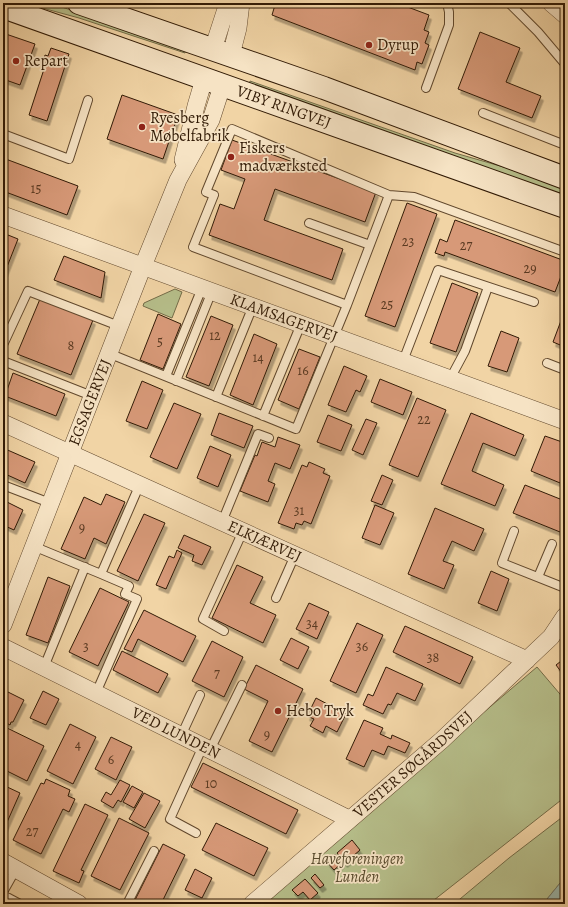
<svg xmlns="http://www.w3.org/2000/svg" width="568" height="907" font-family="Alegreya,serif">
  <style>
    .green { fill: #b6be8a; stroke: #746c48 }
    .water { fill: #9bb7ac; stroke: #717869 }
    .building { fill: #d79978; stroke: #311a05; filter: url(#shadow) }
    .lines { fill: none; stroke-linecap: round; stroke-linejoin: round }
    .service-casing { stroke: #61482d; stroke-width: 10 }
    .minor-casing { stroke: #61482d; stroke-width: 18 }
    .secondary-casing { stroke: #311a05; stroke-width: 24 }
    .service { stroke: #f6e3c4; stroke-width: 8 }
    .minor { stroke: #f6e3c4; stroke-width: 17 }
    .secondary { stroke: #f6e3c4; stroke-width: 22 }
    .poi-dot { fill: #8f2418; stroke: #f6e3c4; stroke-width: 1.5 }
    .labels { text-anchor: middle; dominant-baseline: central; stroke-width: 3.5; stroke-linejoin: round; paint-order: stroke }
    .number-label { font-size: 14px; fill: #5a3a22 }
    .poi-label { font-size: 16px; fill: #311a05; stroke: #f6e3c4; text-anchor: start }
    .street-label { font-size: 16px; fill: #311a05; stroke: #f6e3c4 }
    .park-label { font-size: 16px; font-style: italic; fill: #594b2d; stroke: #f6e3c4 }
  </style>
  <defs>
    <filter id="shadow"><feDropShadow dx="2.5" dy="4.5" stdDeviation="0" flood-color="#0004"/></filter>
  </defs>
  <rect width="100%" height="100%" fill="#f1d4a5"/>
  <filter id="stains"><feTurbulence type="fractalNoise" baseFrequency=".005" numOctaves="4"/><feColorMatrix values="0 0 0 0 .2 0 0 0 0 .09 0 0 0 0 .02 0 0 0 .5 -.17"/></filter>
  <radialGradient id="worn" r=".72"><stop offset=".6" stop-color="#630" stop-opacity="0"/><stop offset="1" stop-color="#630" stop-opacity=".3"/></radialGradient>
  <path class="green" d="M24,3H50L186,49L185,53L79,18Z
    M250,81L455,153L514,170L565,189V197L249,85Z
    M175,289L182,292L172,318L143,306L144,303Z
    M537,667L565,700V797L429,904H258Z
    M565,815V877L543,904H454L509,858Z"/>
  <path class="water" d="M565,877V904H543Z"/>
  <path class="building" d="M272,3H397L429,15L424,30L429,32L425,43L429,45L422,64L417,62L415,70L272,15L275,5Z
    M480,32L520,48L506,82L541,96L532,118L458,89Z
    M3,33L35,44L20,85L3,79Z
    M51,48L69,54L47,121L29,115L46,63L43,62L45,55L48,56Z
    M122,95L178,115L163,159L107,139Z
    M232,140L376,192L365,222L275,189L264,220L343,249L332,280L209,235L220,204L234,209L245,179L221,170Z
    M3,158L78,186L67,215L3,191Z
    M407,203L437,214L395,327L365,316Z
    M455,220L565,261V266L555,292L445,252L444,256L435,253L440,239L447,242Z
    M3,233L18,239L3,277Z
    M64,256L105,272L101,298L54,280Z
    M452,283L478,293L456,352L430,343Z
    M40,299L93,320L71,375L17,354Z
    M565,310V347L553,342Z
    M158,314L181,324L163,369L140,360Z
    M211,316L233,325L209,386L186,377Z
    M501,331L519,338L507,372L488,366Z
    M254,334L277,344L253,405L230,395Z
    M299,349L320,357L299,409L278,400Z
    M344,366L367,376L360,392L356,390L346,412L328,405Z
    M13,373L65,394L56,416L5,396Z
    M380,379L412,392L403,415L371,402Z
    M142,381L163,390L147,429L126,421Z
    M417,398L446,410L418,477L389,465Z
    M174,403L201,414L177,469L150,457Z
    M219,413L253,426L244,448L211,435Z
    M471,413L524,435L515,456L483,443L472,471L504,485L495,506L441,484Z
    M328,415L352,425L341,451L317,442Z
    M366,419L377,423L363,455L352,450Z
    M545,436L565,443V485L531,471Z
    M278,437L300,445L290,469L275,463L268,481L275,484L268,502L240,491L255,455L257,456L262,442L275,447Z
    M210,446L231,455L218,487L197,478Z
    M3,448L35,462L25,483L3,473Z
    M309,462L325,469L323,473L330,476L311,524L304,521L302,525L296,523L294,529L278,523L302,465L307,467Z
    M382,475L393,480L382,505L371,501Z
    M525,485L565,501V534L513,513Z
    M106,494L125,502L106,544L94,538L85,559L61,549L84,497L101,505Z
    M3,500L23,510L14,530L3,525Z
    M375,505L394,513L380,545L362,538Z
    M435,508L484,529L474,551L452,541L443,561L454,565L444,589L408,574Z
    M144,514L165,523L138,581L117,571Z
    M184,535L211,547L202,565L192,561L194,555L178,548Z
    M177,550L182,553L166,589L156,585L169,556L174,558Z
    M237,565L263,577L250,603L276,615L263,643L212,618Z
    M491,571L509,579L497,611L478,603Z
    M48,577L70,586L48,643L26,635Z
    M100,588L129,602L98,666L69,652Z
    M309,603L329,612L317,639L296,629Z
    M144,610L196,636L183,662L138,639L132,652L124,649Z
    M357,623L383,635L356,693L330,681Z
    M405,626L473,657L460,684L393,652Z
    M291,638L309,647L298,669L280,660Z
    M212,641L243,657L224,697L192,681Z
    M122,651L168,674L158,693L113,670Z
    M565,658V677L556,665Z
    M256,665L303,689L272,752L249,741L268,701L244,689Z
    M386,667L423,684L415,701L397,693L391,705L388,704L383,714L363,705L368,694L373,696Z
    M6,691L24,700L13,722H11L10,725L3,721V696Z
    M43,691L59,699L46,725L30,718Z
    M316,698L346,714L337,732L326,726L323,733L310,726L314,719L307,716Z
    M364,720L383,728L380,734L391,739L392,735L410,743L405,753L388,746L384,755L372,750L364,767L346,759Z
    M70,724L96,737L73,784L47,771Z
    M3,726L44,746L27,781L3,769Z
    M111,737L132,747L116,780L95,769Z
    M203,763L298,810L286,834L191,787Z
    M46,779L70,790L68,796L75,799L69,812L63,809L41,854L13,840L41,783L44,784Z
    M120,780L130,785L121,802L118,800L113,808L101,801L106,792L111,795Z
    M3,785L20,793L4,829H3Z
    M132,786L143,792L134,808L123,802Z
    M144,793L160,801L145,828L129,819Z
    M85,804L108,815L81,870L84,871L79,883L53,871Z
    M119,818L149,833L120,890L91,876Z
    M216,823L268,848L254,876L202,850Z
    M352,840L360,850L345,863L337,853Z
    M163,844L185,855L161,904H133Z
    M335,854L342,863L334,870L327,862Z
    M195,869L212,878L202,898L185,890Z
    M315,874L324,885L320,888L311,878Z
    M305,879L318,893L310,900L303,892L298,896L292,890Z"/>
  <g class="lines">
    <g class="service-casing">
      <path id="service" d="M509,3L538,32L565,64
        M426,88L449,25V12L447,3
        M483,113L565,145
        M3,134L69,159L88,100
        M309,223L370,245
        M347,305L193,247L214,195L206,192L232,129L389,195L414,197L565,252
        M3,345L28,291L119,326
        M108,353L296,429L347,305L389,195
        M3,361L92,396
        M403,361L438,270L534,302
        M547,363L565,370
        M166,376L202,288
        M450,379L465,351L488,287
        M176,381L212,291
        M216,397L253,306
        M263,416L301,324
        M3,485L50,503
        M222,522L258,434L269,438
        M514,531L502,563L565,588
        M33,546L101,574L140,484
        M538,577L552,544
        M276,598L295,555
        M224,631L203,619L243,531
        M44,667L85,567
        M96,693L137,599L125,594L129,586L101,574
        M181,736L200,695
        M210,750L242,685
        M196,833L170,819L203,746
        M3,892L16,869
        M3,895L20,904
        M127,904L154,851"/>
    </g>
    <g class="minor-casing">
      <g id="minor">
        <path d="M551,3L565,15"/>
        <path d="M213,49L228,3"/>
        <path d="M231,55L238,28L241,3"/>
        <path d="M183,160L196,106L204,79"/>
        <path id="s1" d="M3,215L565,421"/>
        <path id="s2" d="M3,423L527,660"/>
        <path id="s3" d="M3,625L143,266L178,180L211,120L222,86"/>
        <path id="s4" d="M3,647L349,819"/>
        <path d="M3,862L79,904"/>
        <path id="s5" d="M252,904L442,740L551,637L565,616"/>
      </g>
    </g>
    <g class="secondary-casing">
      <g id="secondary">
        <path d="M79,3L324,88L565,178"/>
        <path id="s6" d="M3,7L565,207"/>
      </g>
    </g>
    <use href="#service" class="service"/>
    <use href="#minor" class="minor"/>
    <use href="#secondary" class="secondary"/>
  </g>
  <g class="poi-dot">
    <circle cx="369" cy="45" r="4"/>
    <circle cx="16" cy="61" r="4"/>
    <circle cx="142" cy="127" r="4"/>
    <circle cx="231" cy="157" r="4"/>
    <circle cx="278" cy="711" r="4"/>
  </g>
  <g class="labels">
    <g class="number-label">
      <text x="36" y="188">15</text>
      <text x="408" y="241">23</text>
      <text x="466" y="245">27</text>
      <text x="530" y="268">29</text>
      <text x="387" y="304">25</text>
      <text x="215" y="335">12</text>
      <text x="160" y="341">5</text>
      <text x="71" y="345">8</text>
      <text x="258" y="357">14</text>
      <text x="303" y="370">16</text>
      <text x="424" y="419">22</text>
      <text x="299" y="510">31</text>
      <text x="82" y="527">9</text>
      <text x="312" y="623">34</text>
      <text x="86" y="646">3</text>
      <text x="362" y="646">36</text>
      <text x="433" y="657">38</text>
      <text x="217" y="673">7</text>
      <text x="267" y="734">9</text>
      <text x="78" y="744">4</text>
      <text x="111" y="759">6</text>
      <text x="211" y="783">10</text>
      <text x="32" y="831">27</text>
    </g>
    <g class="poi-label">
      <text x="377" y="45">Dyrup</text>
      <text x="24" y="61">Repart</text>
      <text x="150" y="118">Ryesberg<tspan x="150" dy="18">Møbelfabrik</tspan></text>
      <text x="239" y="148">Fiskers<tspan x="239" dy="18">madværksted</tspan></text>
      <text x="286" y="711">Hebo Tryk</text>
    </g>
    <g class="street-label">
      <text stroke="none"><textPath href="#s6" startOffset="298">VIBY RINGVEJ</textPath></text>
      <text stroke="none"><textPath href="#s1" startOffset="299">KLAMSAGERVEJ</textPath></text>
      <text stroke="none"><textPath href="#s3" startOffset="239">EGSAGERVEJ</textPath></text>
      <text stroke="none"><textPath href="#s2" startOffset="287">ELKJÆRVEJ</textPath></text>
      <text stroke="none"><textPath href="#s4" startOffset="193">VED LUNDEN</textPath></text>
      <text stroke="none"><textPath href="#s5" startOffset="213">VESTER SØGÅRDSVEJ</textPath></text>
    </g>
    <g class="park-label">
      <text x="357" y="859">Haveforeningen<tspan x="357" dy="18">Lunden</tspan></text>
    </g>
  </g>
  <rect width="568" height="907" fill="none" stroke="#f1d4a5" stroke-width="16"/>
  <rect x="4" y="4" width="560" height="899" fill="none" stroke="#311a05" stroke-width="2"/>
  <rect x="8" y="8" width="552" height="891" fill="none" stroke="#311a05"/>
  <rect width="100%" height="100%" filter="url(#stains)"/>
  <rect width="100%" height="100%" fill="url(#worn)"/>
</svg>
